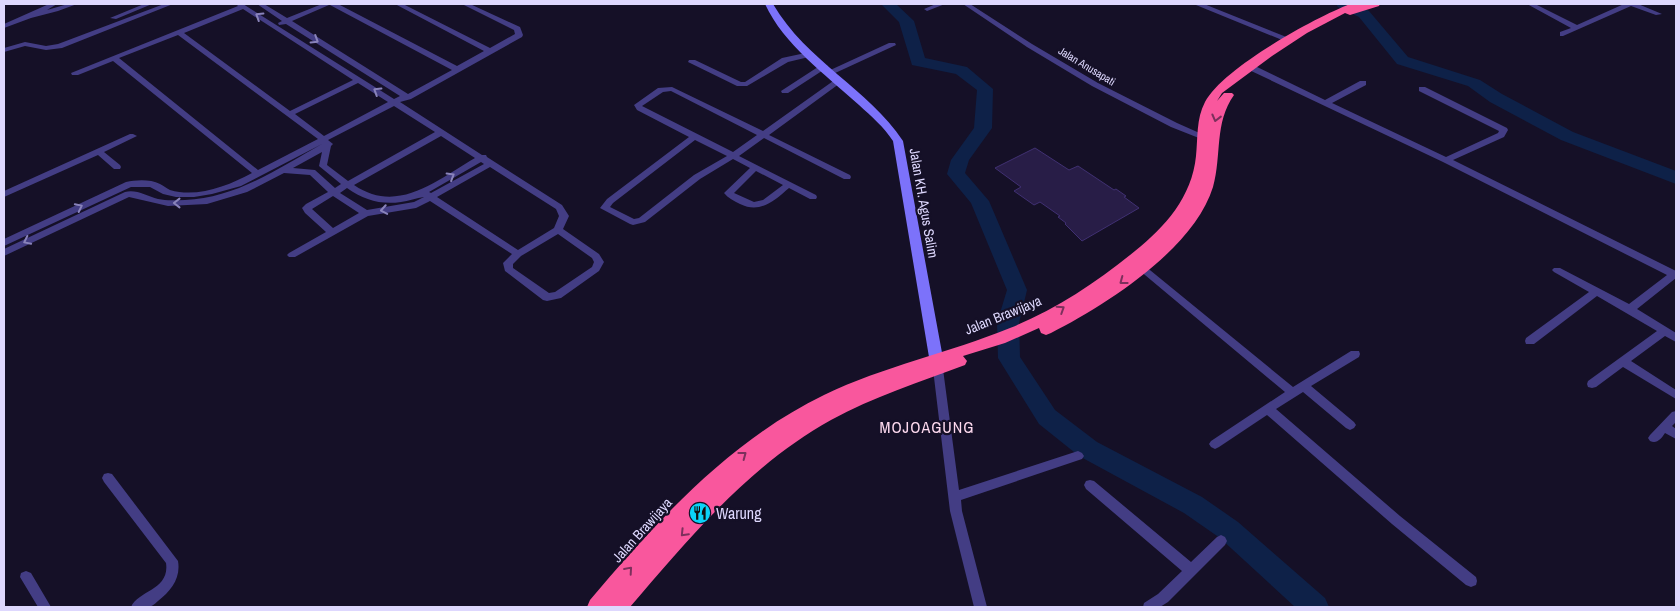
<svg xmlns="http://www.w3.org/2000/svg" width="1680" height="611" font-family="'Archivo Narrow',sans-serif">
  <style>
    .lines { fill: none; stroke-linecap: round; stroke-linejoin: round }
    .river { fill: #0e2148; fill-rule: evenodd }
    .building { fill: #281d47; stroke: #403072 }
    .street { fill: #433d84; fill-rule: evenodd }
    .secondary { fill: #7c72fa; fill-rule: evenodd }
    .highway { fill: #f9579d; fill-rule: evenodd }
    .oneway { stroke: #8983bb }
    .oneway2 { stroke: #7c305c }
    .labels { text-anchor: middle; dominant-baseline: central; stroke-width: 4.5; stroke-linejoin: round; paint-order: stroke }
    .far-street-label { font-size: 11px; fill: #ded8fe; stroke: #151027 }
    .street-label { font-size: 14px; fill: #ded8fe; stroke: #151027 }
    .quarter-label { font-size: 16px; letter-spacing: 1px; fill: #fedaef; stroke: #151027 }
    .near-poi-label { font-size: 16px; fill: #ded8fe; stroke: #151027; text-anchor: start }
  </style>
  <rect width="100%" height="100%" fill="#151027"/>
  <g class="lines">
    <path class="river" d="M881,4H896L914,21L925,58L967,67L993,89L992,128L969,160L965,173L989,201L1027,290L1019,323L1020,357L1055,410L1097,442L1202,497L1238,522L1325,598L1329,607H1295L1220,538L1184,513L1079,456L1039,424L998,358L997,323L1007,290L971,203L947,174L951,160L974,128L977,90L956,74L912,65L899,22Z
      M1336,4H1354L1369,11L1408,57L1480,80L1502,94L1573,132L1676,171V184L1561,140L1490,102L1468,86L1397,64L1359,17L1338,7Z"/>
  </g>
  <path class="building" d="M1035,148L1069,170L1078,166L1114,190L1116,189L1126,196L1124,197L1139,208L1082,241L1065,224L1066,223L1058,217L1060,216L1040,202L1034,205L1014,191L1021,187L995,168Z"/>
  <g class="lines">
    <path class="street" d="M49,4H57L47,10L68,4H77L58,11L31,18L4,28V24Z
      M144,4H152L116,19L110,18Z
      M164,4H173L62,48L46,50L25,46L4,52V48L25,42L46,46L58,44Z
      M236,4H243L394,99L400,96L286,24L279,25L278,23L282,21L257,4H264L287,18L322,4H338L457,66L484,51L395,4H403L490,48L515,34L514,30L462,4H470L520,27L523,35L522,37L411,99L400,102L482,155H486L487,157L562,205L569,216L563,229L599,254L604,262L599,271L561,298L547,301L543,300L505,271L503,263L512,254L430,201L416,208L368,216L295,257H289L287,255L289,253L326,232L305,213L302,208L306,204L328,192L310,175L284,173L247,192L207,204L168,206L129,197L4,256V249L125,192C136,189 147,196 158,199C167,201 176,200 185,200C236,198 279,168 322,144L241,186L212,194L194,197H176L163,194L150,187H131L4,246V239L126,182C136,180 150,179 160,184C164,186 166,188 170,190C197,198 228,186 252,173L113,61L78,75H72L71,73L238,6ZM329,5H330L452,70L408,94L292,21ZM243,9L353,80L290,111L184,33ZM178,35L318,139L258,170L119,58ZM358,83L388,102L324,136L295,114ZM394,106L435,132L348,181L327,165L331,146L333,144L328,140ZM441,136L475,158C437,180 398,215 354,185ZM322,152L319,166L341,184L335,188L315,170L293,168ZM481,162L484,164L431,193L429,192ZM490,167L556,209L559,216L554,228L518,250L437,197ZM347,188C364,200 381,205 401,202C408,201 417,198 424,197L414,202L367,210L340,193ZM333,196L359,213L333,228L312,209ZM558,234L592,258L594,262L592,267L555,292L549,293L513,268V264L521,256Z
      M936,4H945L927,11L924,9Z
      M963,4H970L1032,44L1098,83L1177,123L1213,139L1209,142L1171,127L1092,86L1027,47Z
      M1195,4H1204L1294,40L1287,42L1196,5Z
      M1527,4H1535L1577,25L1624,4H1638L1662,14L1656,15L1631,6L1563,36H1560V32L1571,28Z
      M889,43H895L896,45L833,74H830L826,72Z
      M810,52L814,54L813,56L788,62L747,86H737L688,62L689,60H695L741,82H745L782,58Z
      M821,65H827L828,67L788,93H782L781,91Z
      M1247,65H1253L1325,100L1360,81H1366V85L1332,103L1446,157L1498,133L1499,131L1419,91V87H1425L1507,128L1508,130L1504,137L1453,160L1676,271V278L1637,309L1676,333V342L1665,336L1631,361L1676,390V399L1623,367L1596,387L1592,388L1588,387L1587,384L1588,381L1657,331L1597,296L1534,344H1526L1525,341L1526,338L1589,292L1554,272L1552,270L1554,268H1560L1629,304L1667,275L1443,162L1247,69Z
      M836,79H839L843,81L769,135L850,175L851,177L850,179H844L764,138L739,156L816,195L817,197L816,199H810L789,188C774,201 760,214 740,204C734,201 728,198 724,193L750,168L733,159L700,179L645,222L633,225L630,224L600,208L607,199L689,137L637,110L634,105L658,88L672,87L763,131ZM671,91L757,135L733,152L642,106L663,92ZM695,140L727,156L694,175L639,218L634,219L610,207L613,203ZM756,171L783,185L763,200L754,202L734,193Z
      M130,134H133L137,136L104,152L120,165L121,167L120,169H114L98,155L4,197V191Z
      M1142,265L1145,266L1293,387L1351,351H1359L1360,354L1359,357L1311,386L1354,422L1356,425L1354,428L1350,430L1346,428L1303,392L1276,409L1400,516L1476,577L1477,581L1476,585L1471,587L1466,585L1392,524L1267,415L1219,447L1215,449L1211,447L1209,444L1211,441L1285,392L1139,270L1137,268Z
      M938,365L942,366L943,369L959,490L1078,451L1082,453L1084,456L1082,459L961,500L962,511L987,607H974L950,511L933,369L934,366Z
      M1676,411V422L1672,426L1676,429V439L1665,433C1661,439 1657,444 1650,441L1648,438L1650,435L1672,412Z
      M108,473L112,474L178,561C181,578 171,591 158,601C155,604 151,607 147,607C142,608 136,607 131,607C139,590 170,590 166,563L104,482L102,478L104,474Z
      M1090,480L1094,481L1191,562L1217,537L1221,535L1225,537L1227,541L1225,545L1168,602L1160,607H1143L1144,603L1158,594L1182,571L1086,489L1084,485L1086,481Z
      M26,571L31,573L51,607H38L20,577L21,573Z"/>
    <path class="secondary" d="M765,4H773C807,62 868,88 903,141L945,369L943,373L938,374L933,373L931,369L893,141C884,127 871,116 859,105C825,74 784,45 765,4Z"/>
    <path class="highway" d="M1350,4H1380L1379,6L1350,15L1345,13L1307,33L1272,56L1222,93L1217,101L1224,93H1232L1234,95C1214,123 1222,155 1213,187C1194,249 1106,305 1051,333L1046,335L1041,333L1039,328L1005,343L963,356L967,361L965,365C920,382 873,397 831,420C750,465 690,537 630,607H587L590,600C657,521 729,441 824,395C884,366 949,353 1010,328C1055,310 1097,282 1135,251C1165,227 1192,197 1196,156C1198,138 1196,119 1205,102C1223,68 1314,18 1350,4Z"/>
  </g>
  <defs><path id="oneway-chevron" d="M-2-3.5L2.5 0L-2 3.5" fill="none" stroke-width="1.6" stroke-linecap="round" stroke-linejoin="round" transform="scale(1.25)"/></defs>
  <g class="oneway">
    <use href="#oneway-chevron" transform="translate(259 16) rotate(-148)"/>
    <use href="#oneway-chevron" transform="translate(315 40) rotate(32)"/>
    <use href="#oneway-chevron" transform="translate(377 91) rotate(-148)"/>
    <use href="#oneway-chevron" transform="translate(451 176) rotate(-31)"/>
    <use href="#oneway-chevron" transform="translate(177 203) rotate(-180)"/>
    <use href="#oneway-chevron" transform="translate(79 207) rotate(-26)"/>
    <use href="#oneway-chevron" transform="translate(384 210) rotate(170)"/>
    <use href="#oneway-chevron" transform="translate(27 241) rotate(154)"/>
  </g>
  <g class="oneway2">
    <use href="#oneway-chevron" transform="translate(1216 118) rotate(104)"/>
    <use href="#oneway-chevron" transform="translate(1123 281) rotate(143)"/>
    <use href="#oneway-chevron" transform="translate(1061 309) rotate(-33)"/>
    <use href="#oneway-chevron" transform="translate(743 455) rotate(-37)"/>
    <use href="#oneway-chevron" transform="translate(684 533) rotate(134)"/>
    <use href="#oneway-chevron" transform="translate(629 570) rotate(-49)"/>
  </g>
  <defs>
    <g id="restaurant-disc" transform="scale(1.125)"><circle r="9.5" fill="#0bd3f7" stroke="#151027"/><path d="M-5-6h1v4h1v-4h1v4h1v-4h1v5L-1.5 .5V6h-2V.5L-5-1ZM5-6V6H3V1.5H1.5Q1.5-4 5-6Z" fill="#111"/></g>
  </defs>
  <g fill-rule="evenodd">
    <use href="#restaurant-disc" x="700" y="513"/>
  </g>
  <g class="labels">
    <g class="far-street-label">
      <text transform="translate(1087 66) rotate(31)">Jalan Anusapati</text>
    </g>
    <g class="street-label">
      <text transform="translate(924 203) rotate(80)">Jalan KH. Agus Salim</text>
      <text transform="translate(1003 315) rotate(-22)">Jalan Brawijaya</text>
      <text transform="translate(642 530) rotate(-48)">Jalan Brawijaya</text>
    </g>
    <g class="quarter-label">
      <text x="927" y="427">MOJOAGUNG</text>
    </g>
    <g class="near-poi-label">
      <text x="716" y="513">Warung</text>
    </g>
  </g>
  <rect width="1680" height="611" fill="none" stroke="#ded8fe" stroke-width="10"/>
</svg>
